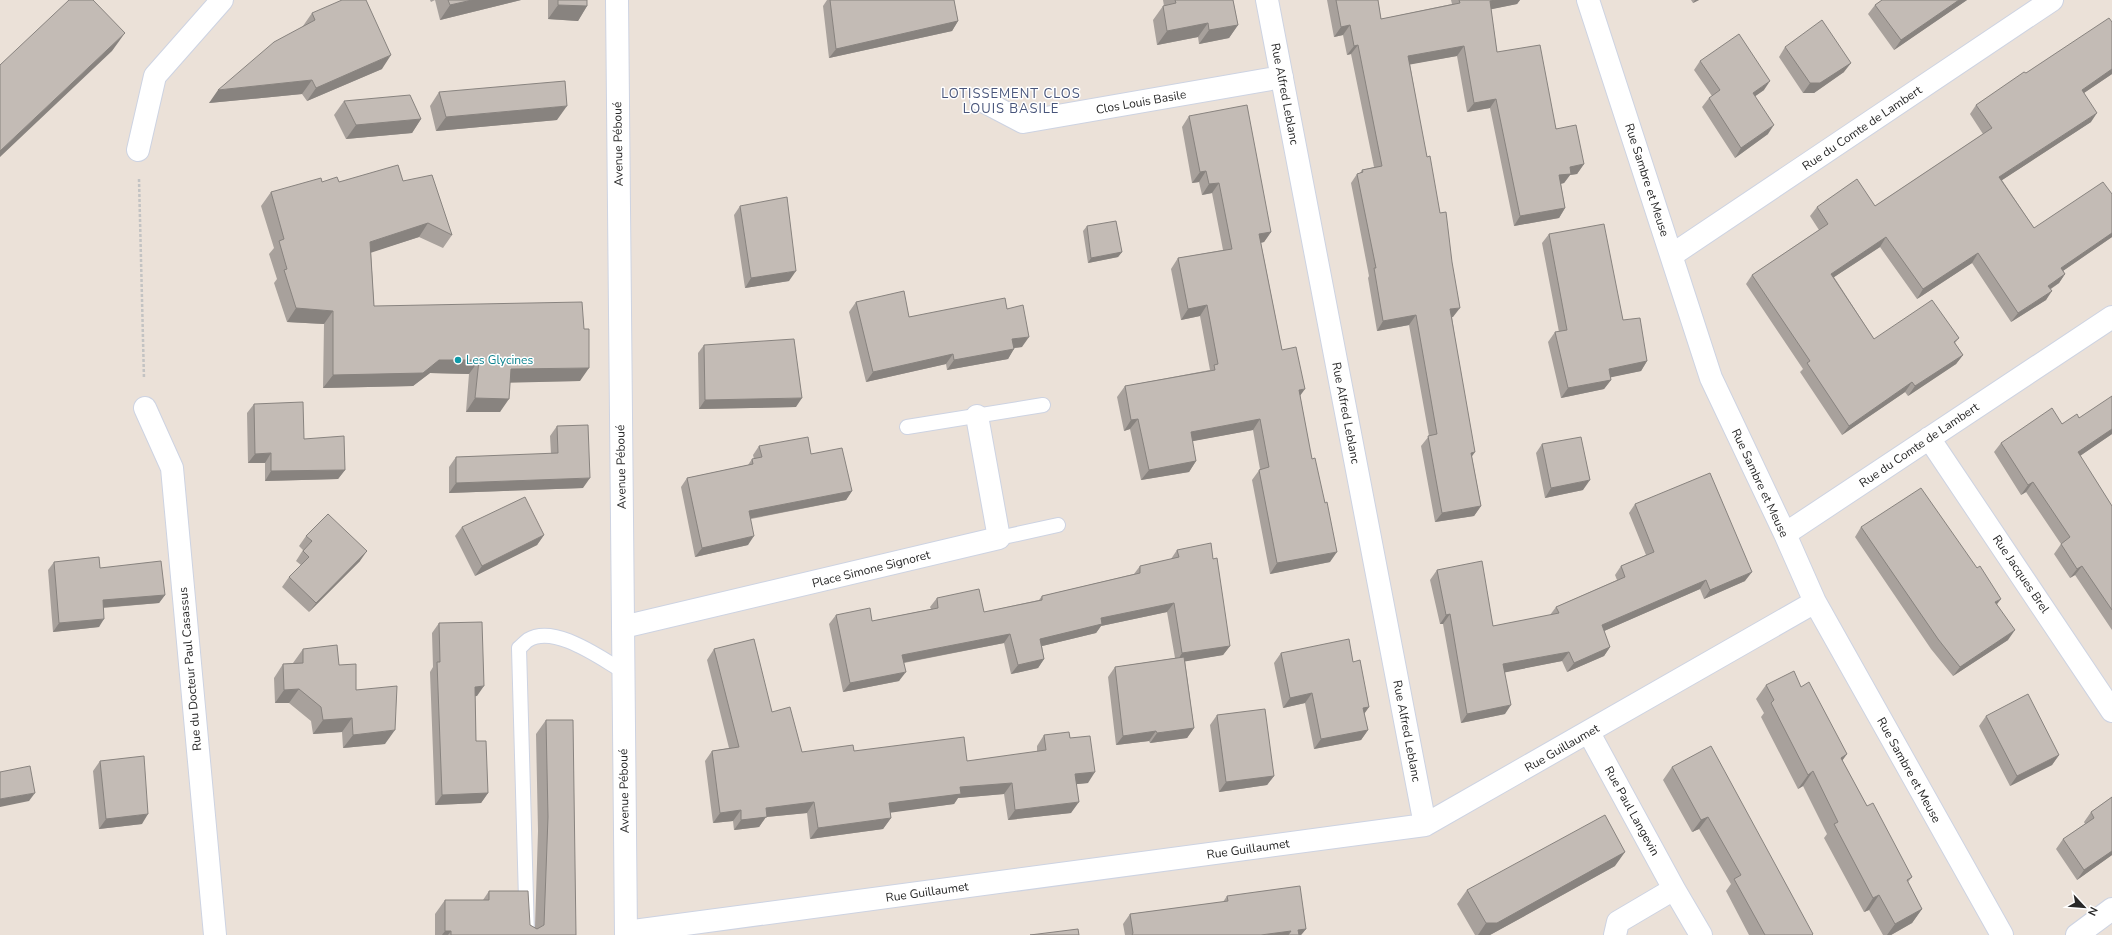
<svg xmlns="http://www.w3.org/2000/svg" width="2112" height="935" font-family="'Nunito Sans',sans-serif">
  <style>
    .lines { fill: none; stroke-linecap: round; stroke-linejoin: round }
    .service-casing { stroke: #cdd3e2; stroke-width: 16 }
    .minor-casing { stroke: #cdd3e2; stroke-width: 24 }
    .tertiary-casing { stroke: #cdd3e2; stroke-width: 24 }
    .path { stroke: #c3c3c3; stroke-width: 2.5; stroke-dasharray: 3 2; stroke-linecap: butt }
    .service { stroke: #fff; stroke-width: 14 }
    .minor { stroke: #fff; stroke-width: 22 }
    .tertiary { stroke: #fff; stroke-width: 22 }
    .wall { fill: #a8a19c }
    .shaded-wall { fill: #88837f }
    .building { fill: #c3bbb5; stroke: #88837f }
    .culture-dot { fill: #0f9aa8; stroke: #fff; stroke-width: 1.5 }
    .labels { text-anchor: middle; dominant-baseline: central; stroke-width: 3; stroke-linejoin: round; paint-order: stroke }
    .street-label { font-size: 12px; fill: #282828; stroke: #fff }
    .culture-label { font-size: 12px; fill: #0d838f; stroke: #fff; text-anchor: start }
    .neighbourhood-label { font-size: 13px; letter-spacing: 1px; fill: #47547a; stroke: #fff }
  </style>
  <rect width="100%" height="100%" fill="#ebe1d8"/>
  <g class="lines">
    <g class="service-casing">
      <path id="service" d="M907,427L1043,405
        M999,538L1058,525
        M527,935L519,648C522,646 525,642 528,640C555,624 600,658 623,671"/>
    </g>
    <g class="minor-casing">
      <path id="minor" d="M1267,0L1425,825
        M1588,0L1711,378L1785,534L1815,602L2002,935
        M981,100L1023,122L1282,77
        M138,150L155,76L222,0
        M1672,255L2052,0
        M145,408L172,468L215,935
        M1929,438L2112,711
        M1785,534L2112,317
        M623,627L999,538L977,416
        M1589,733L1674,889L1618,922L1615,935
        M1674,889L1701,935
        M626,932L1425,825L1815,602
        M2077,935L2112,909"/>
    </g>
    <g class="tertiary-casing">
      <path id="tertiary" d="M617,0L626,935"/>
    </g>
    <path class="path" d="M139,179L144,379"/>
    <use href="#service" class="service"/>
    <use href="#minor" class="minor"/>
    <use href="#tertiary" class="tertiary"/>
  </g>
  <path class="wall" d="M430,0H521L440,20L435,0L431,2Z
    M548,0H587V6L578,21L548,19Z
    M827,0H954L958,21L952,31L829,58L823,6Z
    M1163,0H1233L1238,25L1229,38L1199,44L1198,37L1157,45L1153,20L1163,6H1164Z
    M1327,0H1378L1381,19L1452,4L1451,0H1520L1517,4L1491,9L1497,52L1584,164L1577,174L1570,175L1564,183L1561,184L1565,208L1559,218L1514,226L1490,108L1467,112L1457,56L1410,64L1453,317H1452L1472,457L1481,506L1474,516L1435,522L1421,446L1429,436L1409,325L1377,331L1368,278L1369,276L1351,183L1357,174L1360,173L1362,170L1374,167L1351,54L1347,55L1343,35L1334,37Z
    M1691,0H1699L1693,3Z
    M1882,0H1967L1894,50L1868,14L1875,5Z
    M312,13L382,69L307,101L302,94L209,103L303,26Z
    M2112,22V74L2084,93L2091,122L2002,180L2034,228L2112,194V237L2063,271L2065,274L2059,283L2051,289L2046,300L2011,322L1972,263L1917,299L1880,247L1834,277L1874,339L1959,338L1955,343L1963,355L1956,364L1908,396L1905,392L1842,435L1800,372L1803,369L1746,284L1752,275L1819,230L1810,216L1817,207L1875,206L1983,134L1970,114L1976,105L2026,73Z
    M1785,47L1844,72L1814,93H1803L1779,57Z
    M1700,61L1764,90L1755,96L1768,134L1735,158L1702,107L1709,98L1712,96L1694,70Z
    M439,92L557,120L436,131L430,106Z
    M344,101L421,119L412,133L346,139L334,115Z
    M1189,116L1271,232L1264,242L1261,243L1282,350L1300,395L1330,562L1270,574L1252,480L1260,469L1253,430L1192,441L1196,461L1189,472L1141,480L1130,429L1124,431L1117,397L1125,386L1210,370L1200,316L1181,320L1171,269L1178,258L1223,250L1212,193L1202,195L1199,182L1192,183L1182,127Z
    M403,181L452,235L443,248L419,237L371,252L374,306L580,381L510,382L500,412H466L469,374L430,373L413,386L323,388L324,324L287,322L274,283L277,279L269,254L274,248L261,206L271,192L322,182Z
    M740,206L789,281L745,288L734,215Z
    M1087,226L1122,252L1118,257L1088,263L1083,231Z
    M1549,234L1623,320L1647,361L1641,371L1610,377L1611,380L1604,389L1561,398L1548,342L1555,332H1559L1542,243Z
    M856,302L909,317L1007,309L1022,347L1014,348L1008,359L947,370L946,364L866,382L849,312Z
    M704,345L796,407L699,409L698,353Z
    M254,404L304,439L345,470L338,479L265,481V463H248L247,413Z
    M2079,418L2112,434L2080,456L2112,506V630L2075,575L2070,578L2054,554L2061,544L2026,492L2021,495L1994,452L2001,443Z
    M557,426L583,488L449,493V467L456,457L551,454L550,436Z
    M1542,444L1583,490L1545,498L1536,453Z
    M759,446L811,454L852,491L846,500L751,519L748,545L695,557L681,487L687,478L748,465L752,459H754L753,455Z
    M1635,504L1745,581L1704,599L1700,589L1604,631L1610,647L1604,656L1567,672L1562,661L1505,672V714L1461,723L1443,624H1440L1430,580L1437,570L1493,626L1550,615L1556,607L1617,580L1615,575L1621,566L1646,555L1629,513Z
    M462,527L544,535L537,545L475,576L455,536Z
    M1861,527L1997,604L2008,640L1953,676L1931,649L1855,537Z
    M306,536L360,561L309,612L282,587L289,577L301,565L296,561L303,550L299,546Z
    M1177,550L1213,559L1230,646L1223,655L1185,661L1194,728L1187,738L1150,743L1149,741L1116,745L1108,677L1115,667L1175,658L1167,612L1101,626L1096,633L1042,646L1044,659L1038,668L1011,674L1004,643L904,663L899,681L843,692L829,624L836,615L872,621L931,609L930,607L937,598L984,612L1039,600L1042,596L1134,574L1140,566L1171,559Z
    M54,562L100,568L165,595L159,603L103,608L99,627L53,632L48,570Z
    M439,623L477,696H475L476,741L488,793L481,803L435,805L430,672L433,667L432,633Z
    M303,649L339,665L356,690L385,744L343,748L342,732L313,734L311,721L289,703H275L274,678L283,664L293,663Z
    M714,649L772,712L802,752L854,751L967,761L1037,752V746L1044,735L1070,738L1088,783L1076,784L1071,813L1008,820L1004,794L958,798L954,804L890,812L891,818L883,829L810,839L807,813L766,817L759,827L734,830L733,821L713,823L705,761L712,751L729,748L707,660Z
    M1281,653L1353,662L1369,707L1364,713L1368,730L1361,740L1314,749L1305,703L1283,708L1274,663Z
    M1766,685L1801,687L1847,754L1842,760L1867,806L1912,877L1908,882L1922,909L1912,923L1891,935H1883L1869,910L1864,912L1824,838L1827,834L1803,786L1798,789L1761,717L1764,713L1756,699Z
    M1217,715L1274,776L1267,785L1219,792L1210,725Z
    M1986,716L2059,755L2052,765L2010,786L1979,726Z
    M546,720L576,935H435V914L445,900H483L489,891L530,925L535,928L538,831L536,734Z
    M100,761L142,824L99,829L93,771Z
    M1672,767L1813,934V935H1749L1726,891L1731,884L1699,829L1692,832L1663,780Z
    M2112,797V855L2077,880L2056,849L2063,839L2085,824L2084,822L2091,812Z
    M1615,866L1490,935H1475L1457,904L1467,890Z
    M1227,896L1306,929L1301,935H1125L1123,924L1130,914L1223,902Z"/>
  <path class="shaded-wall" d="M472,0H521L440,20L450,5Z
    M1496,0H1520L1517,4L1483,11L1490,1Z
    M1695,0H1699L1693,3Z
    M1959,0H1967L1894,50L1901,40Z
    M558,5L587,6L578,21L548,19Z
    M958,21L952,31L829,58L836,49Z
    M1208,23L1198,37L1157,45L1167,31Z
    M1238,25L1229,38L1199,44L1209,30Z
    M1350,25L1343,35L1334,37L1341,27Z
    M125,33L112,51L0,157V151Z
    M1358,45L1351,54L1347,55L1354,46Z
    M1464,46L1457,56L1402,66L1408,56Z
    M391,55L382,69L307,101L316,88Z
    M1851,63L1844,72L1814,93H1803L1810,83Z
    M2112,69V74L2075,99L2082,90Z
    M312,80L302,94L209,103L218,90Z
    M1770,81L1764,90L1747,102L1753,93Z
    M1496,99L1490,108L1467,112L1474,103Z
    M567,106L557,120L436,131L446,117Z
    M2097,113L2091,122L1993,186L1999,177Z
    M421,119L412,133L346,139L356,125Z
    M1774,125L1768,134L1735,158L1741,148Z
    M1584,164L1577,174L1570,175L1564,183L1553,185L1559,175L1570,167Z
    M1206,171L1199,182L1192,183L1200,172Z
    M1219,183L1212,193L1202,195L1209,184Z
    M1565,208L1559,218L1514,226L1520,216Z
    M428,223L419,237L361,256L370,242Z
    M1271,232L1264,242L1252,244L1259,234Z
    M2112,233V237L2054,277L2061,268Z
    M1886,237L1880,247L1825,283L1831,274Z
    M1122,252L1118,257L1088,263L1091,258Z
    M1978,253L1972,263L1917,299L1923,289Z
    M796,271L789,281L745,288L751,278Z
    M2065,274L2059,283L2041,295L2048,286Z
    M2052,291L2046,300L2011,322L2018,313Z
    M1207,305L1200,316L1181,320L1188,309Z
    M296,308L333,311L324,324L287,322Z
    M1460,308L1453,317L1443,319L1450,309Z
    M1416,315L1409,325L1377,331L1383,321Z
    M1029,337L1022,347L1005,349L1012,339Z
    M1014,349L1008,359L947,370L954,360Z
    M953,354L946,364L866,382L873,372Z
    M1963,355L1956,364L1908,396L1915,386Z
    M439,360H479L469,374L430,373L413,386L323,388L333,375Z
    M1647,361L1641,371L1603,379L1609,369Z
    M589,368L580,381L502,383L511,369Z
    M1611,380L1604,389L1561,398L1568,388Z
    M1912,382L1905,392L1842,435L1849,426Z
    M1305,389L1297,400L1299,390Z
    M475,398L509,399L500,412H466Z
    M802,398L796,407L699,409L705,400Z
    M1138,419L1130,429L1124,431L1131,420Z
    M1260,419L1253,430L1183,443L1191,432Z
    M2112,429V434L2071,462L2078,452Z
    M1475,452L1468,462L1471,453Z
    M271,453L265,463H248L255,454Z
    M1196,461L1189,472L1141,480L1149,470Z
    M345,470L338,479L265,481L271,471Z
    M590,478L583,488L449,493L456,483Z
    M1590,480L1583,490L1545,498L1551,488Z
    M2033,482L2026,492L2021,495L2028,485Z
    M852,491L846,500L742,520L749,511Z
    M1481,506L1474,516L1435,522L1442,513Z
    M544,535L537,545L475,576L482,566Z
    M754,536L748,545L695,557L702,548Z
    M367,551L360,561L309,612L316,603Z
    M1337,552L1330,562L1270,574L1277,563Z
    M2082,566L2075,575L2070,578L2077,569Z
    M1752,572L1745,581L1704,599L1710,590Z
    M1706,580L1700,589L1595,635L1602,625Z
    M165,595L159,603L97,608L103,600Z
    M2001,599L1994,608L1995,602Z
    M1174,603L1167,612L1101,626L1096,633L1034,648L1040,639L1101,618Z
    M1450,614L1443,624H1440L1446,615Z
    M104,619L99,627L53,632L59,623Z
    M2015,630L2008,640L1953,676L1960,667Z
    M1010,634L1004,643L896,664L902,655Z
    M1230,646L1223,655L1176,663L1182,653Z
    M1610,647L1604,656L1567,672L1574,663Z
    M1569,652L1562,661L1497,674L1503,664Z
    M1044,659L1038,668L1011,674L1018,665Z
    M906,672L899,681L843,692L850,683Z
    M484,686L477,696L468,697L475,687Z
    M299,689L289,703H275L284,690Z
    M1312,693L1305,703L1283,708L1290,698Z
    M1511,705L1505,714L1461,723L1467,714Z
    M1369,707L1362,717L1363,708Z
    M352,718L342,732L313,734L323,720Z
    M1194,728L1187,738L1150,743L1157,733Z
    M395,730L385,744L343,748L353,735Z
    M1368,730L1361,740L1314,749L1321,739Z
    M1156,731L1149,741L1116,745L1123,736Z
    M1847,754L1837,768L1841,758Z
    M2059,755L2052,765L2010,786L2017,776Z
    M1813,771L1803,786L1798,789L1808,775Z
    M1095,772L1088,783L1068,785L1075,774Z
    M1274,776L1267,785L1219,792L1226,782Z
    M1012,783L1004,794L958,798L954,804L881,814L889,803L960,787Z
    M35,793L29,801L0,807V799Z
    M488,793L481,803L435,805L442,795Z
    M814,802L807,813L766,817L759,827L734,830L741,820L766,808Z
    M1079,802L1071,813L1008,820L1015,810Z
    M741,810L733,821L713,823L720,813Z
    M148,814L142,824L99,829L106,819Z
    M1708,817L1699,829L1692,832L1701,820Z
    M891,818L883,829L810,839L818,828Z
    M2112,851V855L2077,880L2084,870Z
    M1625,852L1615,866L1490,935H1478L1486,923Z
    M1879,895L1869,910L1864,912L1873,898Z
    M1922,909L1912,923L1891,935H1887L1895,924Z
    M1306,929L1301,935H1294L1298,930Z
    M445,931H451L448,935H442Z
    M1291,931L1288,935H1261Z"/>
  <path class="building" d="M69,0H93L125,33L0,151V65Z
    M342,0H366L391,55L316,88L312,80L218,90L274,42L315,20L312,13Z
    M448,0H472L450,5Z
    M558,0H587V6L558,5Z
    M830,0H954L958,21L836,49Z
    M1175,0H1233L1238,25L1209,30L1208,23L1167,31L1163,6L1176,3Z
    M1336,0H1378L1381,19L1460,3L1459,0H1496L1490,1L1497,52L1540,45L1556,129L1576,125L1584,164L1570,167L1571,174L1559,175L1565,208L1520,216L1496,99L1474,103L1464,46L1408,56L1427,157L1430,156L1440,213L1446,212L1452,262L1460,308L1450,309L1475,452L1471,453L1481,506L1442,513L1428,436L1437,434L1416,315L1383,321L1374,268H1376L1357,174L1363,172L1362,170L1382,166L1358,45L1354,46L1350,25L1341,27Z
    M1882,0H1959L1901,40L1875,5Z
    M2109,18L2112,22V69L2082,90L2097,113L1999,177L2034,228L2103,182L2112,194V233L2061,268L2065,274L2048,286L2052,291L2018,313L1978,253L1923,289L1886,237L1831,274L1874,339L1932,300L1959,338L1954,342L1963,355L1915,386L1912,382L1849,426L1807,363L1810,361L1752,275L1828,224L1817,207L1857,179L1875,206L1992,128L1976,105L2024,72L2026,73Z
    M1822,20L1851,63L1820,83H1810L1785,47Z
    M1739,34L1770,81L1753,93L1774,125L1741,148L1709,98L1720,90L1700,61Z
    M565,81L567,106L446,117L439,92Z
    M410,95L421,119L356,125L344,101Z
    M1247,105L1271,232L1259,234L1282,350L1296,347L1305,389L1299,390L1312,459L1315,458L1325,503L1327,502L1337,552L1277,563L1259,470L1269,467L1260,419L1191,432L1196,461L1149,470L1138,419L1131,420L1125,386L1215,370L1214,365L1218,364L1207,305L1188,309L1178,258L1232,249L1219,183L1209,184L1206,171L1200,172L1189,116Z
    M398,165L403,181L432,175L452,235L428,223L370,242L374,306L582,302L584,329H589V368L511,369L509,399L475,398L479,360H439L423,373L333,375V311L296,308L284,270L287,269L279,241L284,239L271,192L321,178L322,182L337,177L339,182Z
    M787,197L796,271L751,278L740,206Z
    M1116,221L1122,252L1091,258L1087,226Z
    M1604,224L1623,320L1640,318L1647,361L1609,369L1611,380L1568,388L1555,332L1567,330L1549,234Z
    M904,291L909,317L1005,298L1007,309L1023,305L1029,337L1012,339L1014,349L954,360L953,354L873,372L856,302Z
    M794,339L802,398L705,400L704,345Z
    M2112,396V429L2078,452L2112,506V610L2082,566L2077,569L2061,544L2070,537L2033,482L2028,485L2001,443L2052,408L2062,424L2077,414L2079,418Z
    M303,402L304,439L344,436L345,470L271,471V453L255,454L254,404Z
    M588,425L590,478L456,483V457L558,453L557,426Z
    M808,437L811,454L842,448L852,491L749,511L754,536L702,548L687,478L753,464L752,459L762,457L759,446Z
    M1581,437L1590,480L1551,488L1542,444Z
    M1710,473L1752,572L1710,590L1706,580L1602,625L1610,647L1574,663L1569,652L1503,664L1511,705L1467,714L1450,614L1446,615L1437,570L1482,561L1493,626L1559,613L1556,607L1625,577L1621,566L1654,552L1635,504Z
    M1921,488L1977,568L1980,566L2001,599L1995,602L2015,630L1960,667L1938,639L1861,527Z
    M525,497L544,535L482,566L462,527Z
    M328,514L367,551L316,603L289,577L309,557L303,551L312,541L306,536Z
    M1211,543L1213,559L1217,558L1230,646L1182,653L1174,603L1101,618L1102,624L1040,639L1044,659L1018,665L1010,634L902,655L906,672L850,683L836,615L870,608L872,621L938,608L937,598L979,589L984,612L1042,600V596L1140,573V566L1179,557L1177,550Z
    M99,557L100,568L161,561L165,595L103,600L104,619L59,623L54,562Z
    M482,622L484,686L475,687L476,741H486L488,793L442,795L437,662H440L439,623Z
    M754,639L772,712L790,707L802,752L853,745L854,751L964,737L967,761L1046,750L1044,735L1069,732L1070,738L1090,736L1095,772L1075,774L1079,802L1015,810L1012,783L960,787L961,794L889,803L891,818L818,828L814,802L766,808L767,817L741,820V810L720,813L712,751L739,747L714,649Z
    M1349,639L1353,662L1360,660L1369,707L1363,708L1368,730L1321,739L1312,693L1290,698L1281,653Z
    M337,645L339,665L356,664V690L397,686L395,730L353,735L352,718L323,720L321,707L299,689L284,690L283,664L303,663V649Z
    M1184,657L1194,728L1157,733L1156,731L1123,736L1115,667Z
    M1794,671L1801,687L1809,682L1847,754L1841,758L1867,806L1873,803L1912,877L1907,880L1922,909L1895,924L1879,895L1873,898L1834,824L1838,822L1813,771L1808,775L1771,703L1774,700L1766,685Z
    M2028,694L2059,755L2017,776L1986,716Z
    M1265,709L1274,776L1226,782L1217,715Z
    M546,720H573L576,935H451V931H445V900H489V891H528L530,925L537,929L544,925L548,817Z
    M1711,746L1813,934L1812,935H1765L1734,879L1741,875L1708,817L1701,820L1672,767Z
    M144,756L148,814L106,819L100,761Z
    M30,766L35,793L0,799V772Z
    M2112,797V851L2084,870L2063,839L2094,818L2091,812Z
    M1605,815L1625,852L1497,923H1486L1467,890Z
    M1300,886L1306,929L1298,930L1299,935H1288L1291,931L1261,935H1132L1133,933L1130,914L1228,901L1227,896Z
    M1078,929L1079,935H1030Z"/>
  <circle class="culture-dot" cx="458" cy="360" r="4"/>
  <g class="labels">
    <g class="street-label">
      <text transform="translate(1285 94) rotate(79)">Rue Alfred Leblanc</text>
      <text transform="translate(1141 102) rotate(-10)">Clos Louis Basile</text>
      <text transform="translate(1862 128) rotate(-34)">Rue du Comte de Lambert</text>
      <text transform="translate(618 144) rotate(-91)">Avenue Péboué</text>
      <text transform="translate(1647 180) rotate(72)">Rue Sambre et Meuse</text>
      <text transform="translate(1346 413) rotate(79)">Rue Alfred Leblanc</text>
      <text transform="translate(1919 445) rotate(-34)">Rue du Comte de Lambert</text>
      <text transform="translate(621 467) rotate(-91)">Avenue Péboué</text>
      <text transform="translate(1760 483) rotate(65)">Rue Sambre et Meuse</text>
      <text transform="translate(871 569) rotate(-14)">Place Simone Signoret</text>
      <text transform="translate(2021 574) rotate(56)">Rue Jacques Brel</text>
      <text transform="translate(190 669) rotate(-95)">Rue du Docteur Paul Casassus</text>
      <text transform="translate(1407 731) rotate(79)">Rue Alfred Leblanc</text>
      <text transform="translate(1562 748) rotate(-30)">Rue Guillaumet</text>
      <text transform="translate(1909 770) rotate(61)">Rue Sambre et Meuse</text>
      <text transform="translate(624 791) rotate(-91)">Avenue Péboué</text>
      <text transform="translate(1632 811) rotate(61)">Rue Paul Langevin</text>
      <text transform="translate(1248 849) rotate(-8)">Rue Guillaumet</text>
      <text transform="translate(927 892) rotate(-8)">Rue Guillaumet</text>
    </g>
    <g class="culture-label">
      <text x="466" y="360">Les Glycines</text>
    </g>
    <g class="neighbourhood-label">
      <text x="1011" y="94">LOTISSEMENT CLOS<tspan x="1011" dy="15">LOUIS BASILE</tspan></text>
    </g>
  </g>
  <g transform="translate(2084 907) rotate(116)" stroke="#ffffff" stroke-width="3" paint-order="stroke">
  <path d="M0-3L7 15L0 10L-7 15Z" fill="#282828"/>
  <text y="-6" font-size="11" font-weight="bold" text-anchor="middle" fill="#282828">N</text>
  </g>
</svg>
